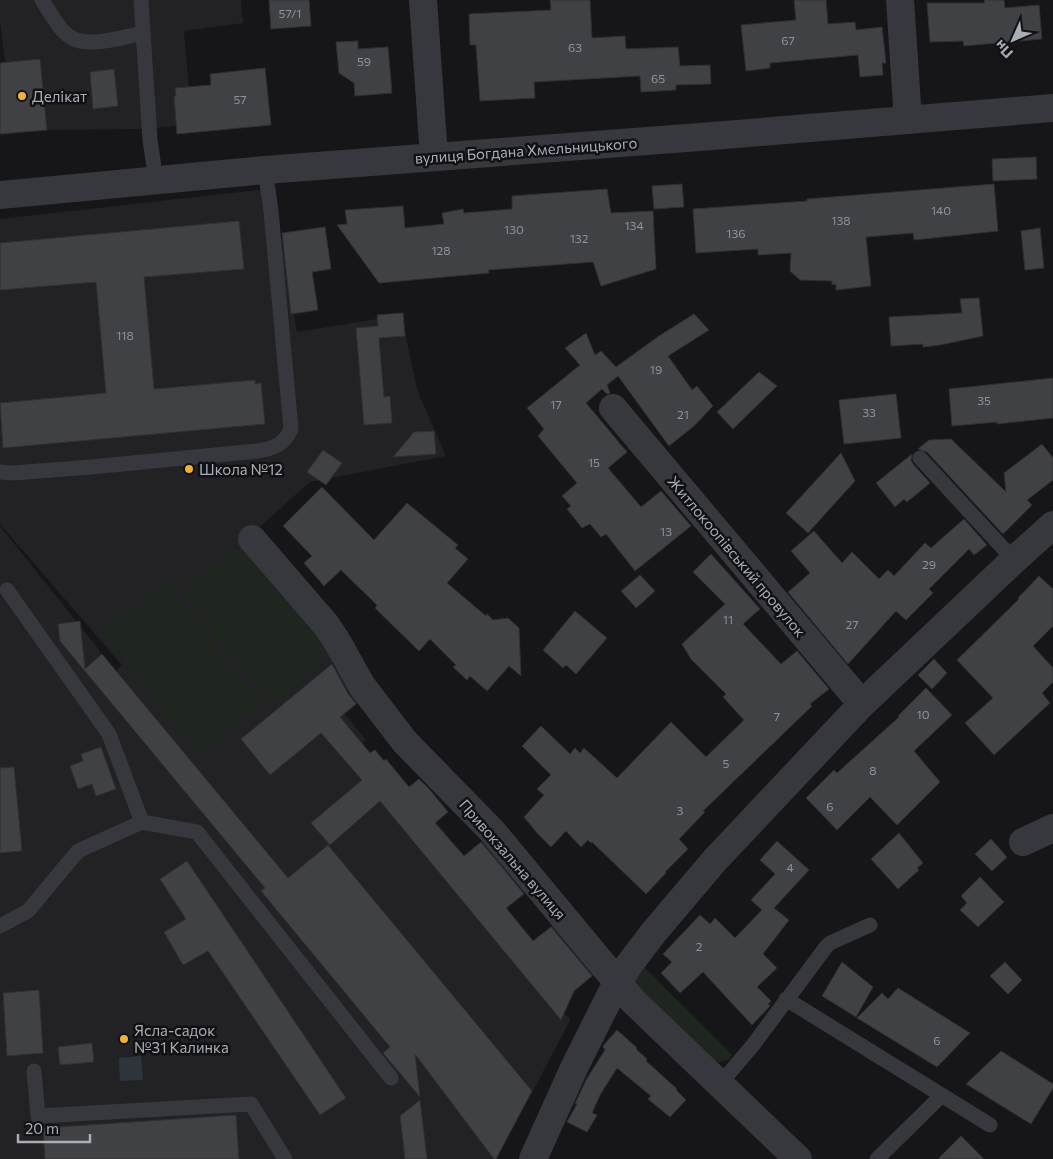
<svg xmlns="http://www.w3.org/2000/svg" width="1053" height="1159" font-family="Commissioner,sans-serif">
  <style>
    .built { fill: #222225 }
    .green { fill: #1e261f }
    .water { fill: #2c353c }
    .building { fill: #404145; stroke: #303034 }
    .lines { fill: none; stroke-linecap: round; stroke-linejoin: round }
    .lane { stroke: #37383d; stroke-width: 15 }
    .street { stroke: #37383d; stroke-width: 28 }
    .poi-dot { fill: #f2b134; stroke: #111113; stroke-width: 2 }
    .labels { text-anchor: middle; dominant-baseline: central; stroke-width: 5; stroke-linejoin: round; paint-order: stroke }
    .number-label { font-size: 12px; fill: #8e929b }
    .poi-label { font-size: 15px; fill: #a8adb8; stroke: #111113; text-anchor: start }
    .street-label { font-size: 15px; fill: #a8adb8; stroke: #111113 }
  </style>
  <rect width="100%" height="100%" fill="#161618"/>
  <path class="built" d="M0,0H241L243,23L184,31L192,124L145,129L47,130L40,60L5,62L0,23Z
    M276,188L278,219L297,332L401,315L418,392L446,456L310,482L255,531L352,641L332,664L362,700L345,714L366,740L362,743L370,753L375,750L384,760L386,759L465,858L487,837L530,888L507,908L533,941L558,921L599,971L574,991L564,1014L571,1019L520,1115L501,1131L507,1139L496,1159H0V526L116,671L122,665L0,524V219Z"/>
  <path class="green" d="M241,547L287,598L334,655L271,705L180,591Z
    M166,583L261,703L199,753L103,633Z
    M642,965L732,1055L730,1059L719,1062L714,1061L635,985V980Z"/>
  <path class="water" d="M141,1056L143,1080L120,1081L119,1058Z"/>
  <path class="building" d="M269,0H309L311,26L271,29Z
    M550,0H590L592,38L625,36L626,49L678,47L680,66L710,65L711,84L676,85V90L641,92L640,76L534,82L535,98L480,101L476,45H470L469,14L551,10Z
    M794,0H826L828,24L855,22L856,30L882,27L886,63H882L883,75L860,77L858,55L770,63V68L746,71L741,25L796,20Z
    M984,0H1004L1005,8L1039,5L1042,39L964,46L963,41L930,42L927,3H985Z
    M358,41V49L388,47L392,93L355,96L354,83L339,73L336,42Z
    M40,59L47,130L0,134V63Z
    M265,68L271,125L177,134L174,96H176L175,88L211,85L210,74Z
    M114,69L118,106L93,109L90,72Z
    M1036,157L1037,179L993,181L992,159Z
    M682,184L684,207L654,209L652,186Z
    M994,184L998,231L914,240L913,233L866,237L871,286L836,290V284L832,285V281L800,280L790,271L791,253L758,255V249L696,253L693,209L807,201V199Z
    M607,189L611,213L653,211L656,269L601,286L593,262L488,270L489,273L379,283L337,225L347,224L345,210L403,206L405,228L444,224L442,213L463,209L464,213L512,209V196Z
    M239,221L244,269L144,277L154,389L255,380V384L261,383L265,424L3,448L0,403L106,393L96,282L0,290V243Z
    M325,227L331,269L312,272L318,310L291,314L282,233Z
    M1040,228L1044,268L1025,270L1021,231Z
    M979,298L983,336L940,345L923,347V344L891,346L889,317L962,313L960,299Z
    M403,313L405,336L379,338L384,397L390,396L392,423L364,425L356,328L378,326L377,315Z
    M694,314L709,330L668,356L692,390L697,386L713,406L694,426L669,446L618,376L607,385L610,393L607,394L602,389L586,403L627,452L608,468L641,507L661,491L691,526L635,571L606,534L601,537L590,524L582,528L567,509L571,506L562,496L577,483L538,436L544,429L527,408L580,365L565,348L586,333L595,355L601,351L616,367L659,336Z
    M759,372L777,386L733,429L717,412Z
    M1053,378V418L997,424V422L952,426L949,389Z
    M896,394L901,438L844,444L839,400Z
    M434,431L436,454L393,457L414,432Z
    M951,439L1006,492L1004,473L1042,444L1053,458V480L1027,500L1032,505L1004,533H1002L927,452L918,449L929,440Z
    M323,450L342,463L326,485L307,472Z
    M841,453L855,481L808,533L786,513Z
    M912,454L911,460L913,464L930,483L907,502L904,499L895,507L876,483Z
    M322,487L374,540L407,503L458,545L455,548L468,559L447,583L486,616L487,614L493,620L508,618L519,628L521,676L509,666L487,691L470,676L467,680L453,667L456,665L430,639L419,651L375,608L377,605L341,570L324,586L304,563L312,556L283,526Z
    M964,519L987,545L974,555L969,549L929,589L933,593L906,620L896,611L848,664L788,592L810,573L791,551L814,531L842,563L852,552L879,579L888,570L894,576L925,543L931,548Z
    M711,554L760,609L743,624L781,664L797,651L829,689L810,704L812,706L703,811L705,812L679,839L688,849L665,872L666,873L646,894L592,842L591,843L588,840L581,847L566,831L551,847L538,834L524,817L544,795L537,789L551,775L522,746L541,726L570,754L575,748L580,753L584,748L617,778L671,722L706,757L744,720L723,697L726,694L691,659L682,644L725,604L693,572Z
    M640,575L655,591L636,608L621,591Z
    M1039,576L1053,589V626L1033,646L1053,668V682L1042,693L1050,703L994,755L965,723L993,698L957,660L1019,599L1018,598Z
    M575,611L607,638L576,674L566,665L563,668L543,650Z
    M80,621L85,669L102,654L288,878L328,845L532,1091L496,1159H494L415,1054L420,1097L383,1053L390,1047L261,891L265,888L60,641L58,624Z
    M934,659L947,673L932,689L918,675Z
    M332,664L348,694L356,704L340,717L370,753L375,750L384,761L386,759L409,787L419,779L430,790L448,812L435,823L464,856L481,842L524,894L506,908L533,941L551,927L592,976L574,991L561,1020L380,801L330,845L311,823L362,780L321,733L270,775L241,739Z
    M926,688L952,715L914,751L940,782L897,825L870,797L837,830L806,798L834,770L837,773L899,717L898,716Z
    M101,747L116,789L96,796L92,784L78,789L70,766L83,761L81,754Z
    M14,767L22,851L0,853V768Z
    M899,833L923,863L917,868L919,870L898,889L871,859Z
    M991,839L1007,857L992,871L975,854Z
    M777,841L809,870L774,908L789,920L763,954L777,968L757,987L771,1001L768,1004L770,1006L752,1025L703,972L680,993L661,973L672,962L663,954L700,915L710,924L715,918L735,938L762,910L751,900L775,874L760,860Z
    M187,861L346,1098L320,1115L208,951L183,965L164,932L186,919L160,879Z
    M980,877L1004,902L978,927L960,910L967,903L961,896Z
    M842,962L873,987L856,1017L822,996Z
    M1005,962L1022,980L1008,994L990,976Z
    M898,988L970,1033L937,1067L857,1018L882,993L888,999Z
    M39,990L43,1053L7,1056L3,993Z
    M617,1030L637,1048L636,1049L647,1059L646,1061L677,1089L676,1090L686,1100L670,1117L648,1099L651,1096L617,1068L600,1095L592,1113L597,1115L587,1132L567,1122L577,1104H575L586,1080L605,1050L603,1046Z
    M92,1043L94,1062L60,1065L58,1047Z
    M1001,1051L1053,1084V1088L1031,1124L966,1084Z
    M420,1100L427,1159H405L400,1116Z
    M236,1115L239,1159H45L43,1128Z
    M961,1136L984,1159H938Z"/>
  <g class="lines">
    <path class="lane" d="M42,0C50,12 60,33 74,39C92,47 124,37 143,33
      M141,0L150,140L156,181
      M920,458L1014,560
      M0,472L13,473L91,467L257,451C273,449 285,444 291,429L271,211L265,170
      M7,590L109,734L142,822
      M0,926L28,911L78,851L142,822L197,832L391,1078
      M786,999L990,1125
      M34,1071L38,1116L251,1104L285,1159
      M720,1084L753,1045L826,947L830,943L870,925
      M877,1159L942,1095"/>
    <path class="street" d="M423,0L434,157
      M900,0L908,120
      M0,195L265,170L700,137L1053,108
      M613,408L862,704
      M252,539L327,626L338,643L362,686L405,742L492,831L633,1001L798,1159
      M1023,842L1053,828
      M533,1159L575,1066L610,996L628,966L654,932L715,860L862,704L1014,560L1053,525"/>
  </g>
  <g class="poi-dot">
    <circle cx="22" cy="96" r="5"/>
    <circle cx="189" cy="469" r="5"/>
    <circle cx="124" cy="1039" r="5"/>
  </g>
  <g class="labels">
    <g class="number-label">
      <text x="290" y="13">57/1</text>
      <text x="788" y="40">67</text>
      <text x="575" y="47">63</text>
      <text x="364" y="61">59</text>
      <text x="658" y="78">65</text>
      <text x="240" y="99">57</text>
      <text x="941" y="210">140</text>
      <text x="841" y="220">138</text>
      <text x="634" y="225">134</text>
      <text x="514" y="229">130</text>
      <text x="736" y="233">136</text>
      <text x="579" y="238">132</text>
      <text x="441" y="250">128</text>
      <text x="125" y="335">118</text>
      <text x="656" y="369">19</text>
      <text x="984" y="400">35</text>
      <text x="556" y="404">17</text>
      <text x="869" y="412">33</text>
      <text x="683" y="414">21</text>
      <text x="594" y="462">15</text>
      <text x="666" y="531">13</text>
      <text x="929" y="564">29</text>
      <text x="728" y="619">11</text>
      <text x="852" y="624">27</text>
      <text x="923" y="714">10</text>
      <text x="777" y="716">7</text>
      <text x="726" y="763">5</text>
      <text x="873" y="770">8</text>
      <text x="830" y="806">6</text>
      <text x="680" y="810">3</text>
      <text x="790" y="867">4</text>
      <text x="699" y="946">2</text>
      <text x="937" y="1040">6</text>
    </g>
    <g class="poi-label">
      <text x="32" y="96">Делікат</text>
      <text x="199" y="469">Школа №12</text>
      <text x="134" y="1030">Ясла-садок<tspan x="134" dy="17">№31 Калинка</tspan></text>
    </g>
    <g class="street-label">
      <text transform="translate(526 150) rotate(-4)">вулиця Богдана Хмельницького</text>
      <text transform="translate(737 556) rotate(50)">Житлокоопівський провулок</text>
      <text transform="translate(513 859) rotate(49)">Привокзальна вулиця</text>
    </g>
  </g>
  <g transform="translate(1013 40) rotate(225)" stroke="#111113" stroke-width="4" paint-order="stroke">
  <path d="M0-4L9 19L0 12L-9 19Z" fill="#a8adb8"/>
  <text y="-8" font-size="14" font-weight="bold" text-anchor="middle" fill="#a8adb8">Пн</text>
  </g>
  <path d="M18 1134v8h72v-8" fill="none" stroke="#a8adb8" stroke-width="2.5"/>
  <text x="25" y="1134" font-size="15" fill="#a8adb8" stroke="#111113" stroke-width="4" paint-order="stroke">20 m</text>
</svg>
